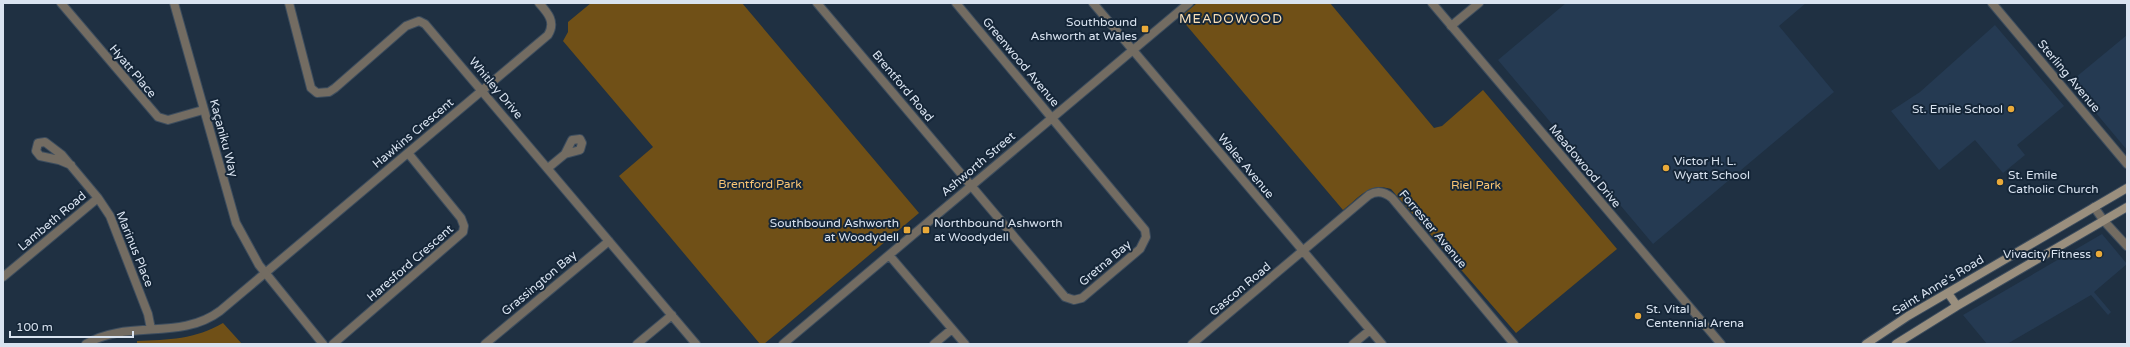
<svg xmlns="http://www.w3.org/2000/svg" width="2130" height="347" font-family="'Varela Round',sans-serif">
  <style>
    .built { fill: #253a52 }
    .park { fill: #705017 }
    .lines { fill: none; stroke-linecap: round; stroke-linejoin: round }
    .minor-casing { stroke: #3d4d5e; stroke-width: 10 }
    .tertiary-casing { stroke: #3d4d5e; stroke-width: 10 }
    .secondary-casing { stroke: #3d4d5e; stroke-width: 10 }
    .minor { stroke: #736c62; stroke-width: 8 }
    .tertiary { stroke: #736c62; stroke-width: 8 }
    .secondary { stroke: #9a8f7e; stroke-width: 8 }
    .poi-dot { fill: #eaaa39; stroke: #152638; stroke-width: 1.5 }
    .labels { text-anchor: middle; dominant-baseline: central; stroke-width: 4; stroke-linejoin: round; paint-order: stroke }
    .poi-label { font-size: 12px; fill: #d9e3f0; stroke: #152638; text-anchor: end }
    .street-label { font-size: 12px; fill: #d9e3f0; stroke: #152638 }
    .park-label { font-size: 12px; fill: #f9c473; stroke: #152638 }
    .neighbourhood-label { font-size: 13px; letter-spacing: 1px; fill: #fbe0b8; stroke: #152638 }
  </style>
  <rect width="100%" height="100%" fill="#1f3042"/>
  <path class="built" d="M1566,3H1806L1779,26L1834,92L1653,244L1498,60Z
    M1995,25L2064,106L2017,145L2025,155L2003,173L1975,140L1939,170L1891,111L1920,92Z
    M2127,35V150L2070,82Z
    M2102,234L2127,264L2094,292L2111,312L2108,315L2091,295L2007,344H1987L1963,315Z"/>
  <path class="park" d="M591,3H742L919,213L764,344H760L619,176L653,147L563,41L568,32V22Z
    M1197,3H1330L1434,128L1442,126L1483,90L1617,249L1516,333L1391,189C1369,182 1360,197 1343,210L1182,20L1183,15Z
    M223,323L242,344H137V341C168,340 196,339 223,323Z"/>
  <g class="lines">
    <g class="minor-casing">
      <path id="minor" d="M61,3L158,117L168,120L203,110
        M289,3L311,88L317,93L329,92L335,88L406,26L419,21L425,24L696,344
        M817,3L1065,297L1074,300L1082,298L1140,249L1146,237L1145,230L956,3
        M1093,3L1382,344
        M1992,3L2127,164
        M1451,26L1479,3
        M71,165L59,160L40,156L36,151L38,143L45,142L62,155L98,198L110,216L148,314L151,329
        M548,168L565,154L580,150L582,143L580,139L572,140L565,154
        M2094,207L2104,221L2127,246
        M889,255L965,344
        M3,277L98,198
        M86,344C128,319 180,341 220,311L548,35C556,22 548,13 539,3
        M333,344L463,232L464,226L461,218L408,153
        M485,344L609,241
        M637,344L672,315
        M783,344L1189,3
        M934,344L952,329
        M1192,344L1369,195C1377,190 1385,192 1392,198L1514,344
        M1353,344L1370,330"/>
    </g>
    <g class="tertiary-casing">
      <path id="tertiary" d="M174,3L236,223L259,265L323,344
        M1432,3L1721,344"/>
    </g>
    <g class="secondary-casing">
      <path id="secondary" d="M1948,293L1957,306
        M1866,344L1908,316L2127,188
        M1896,344L1957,306L2127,207"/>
    </g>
    <use href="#minor" class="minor"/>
    <use href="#tertiary" class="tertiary"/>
    <use href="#secondary" class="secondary"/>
  </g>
  <g class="poi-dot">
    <rect x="1141" y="25" width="8" height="8" rx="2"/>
    <circle cx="2011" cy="109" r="4"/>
    <circle cx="1666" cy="168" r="4"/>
    <circle cx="2000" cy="182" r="4"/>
    <rect x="903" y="226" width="8" height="8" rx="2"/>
    <rect x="922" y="226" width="8" height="8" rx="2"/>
    <circle cx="2099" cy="254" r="4"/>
    <circle cx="1638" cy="316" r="4"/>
  </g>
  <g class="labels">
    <g class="poi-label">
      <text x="1137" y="22">Southbound<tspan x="1137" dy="14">Ashworth at Wales</tspan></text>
      <text x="2003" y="109">St. Emile School</text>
      <text x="1674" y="161" text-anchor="start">Victor H. L.<tspan x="1674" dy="14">Wyatt School</tspan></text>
      <text x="2008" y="175" text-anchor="start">St. Emile<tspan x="2008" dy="14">Catholic Church</tspan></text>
      <text x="899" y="223">Southbound Ashworth<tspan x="899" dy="14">at Woodydell</tspan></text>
      <text x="934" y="223" text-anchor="start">Northbound Ashworth<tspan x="934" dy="14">at Woodydell</tspan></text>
      <text x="2091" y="254">Vivacity Fitness</text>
      <text x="1646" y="309" text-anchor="start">St. Vital<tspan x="1646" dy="14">Centennial Arena</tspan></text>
    </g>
    <g class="street-label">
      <text transform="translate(1021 62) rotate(50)">Greenwood Avenue</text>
      <text transform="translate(133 71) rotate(50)">Hyatt Place</text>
      <text transform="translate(2069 76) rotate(50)">Sterling Avenue</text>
      <text transform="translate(903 86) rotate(50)">Brentford Road</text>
      <text transform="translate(496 88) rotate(50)">Whitley Drive</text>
      <text transform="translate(413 133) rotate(-40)">Hawkins Crescent</text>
      <text transform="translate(224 138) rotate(75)">Kaçaniku Way</text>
      <text transform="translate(978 164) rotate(-40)">Ashworth Street</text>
      <text transform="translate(1246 166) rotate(50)">Wales Avenue</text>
      <text transform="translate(1585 166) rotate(50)">Meadowood Drive</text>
      <text transform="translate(52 221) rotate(-40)">Lambeth Road</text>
      <text transform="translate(1433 229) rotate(50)">Forrester Avenue</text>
      <text transform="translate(135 249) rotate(68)">Marinus Place</text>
      <text transform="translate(410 263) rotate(-41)">Haresford Crescent</text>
      <text transform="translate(1105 263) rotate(-40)">Gretna Bay</text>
      <text transform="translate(539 283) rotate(-40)">Grassington Bay</text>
      <text transform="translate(1938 285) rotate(-31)">Saint Anne's Road</text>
      <text transform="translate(1240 289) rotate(-40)">Gascon Road</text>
    </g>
    <g class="park-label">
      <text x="760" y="184">Brentford Park</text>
      <text x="1476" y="185">Riel Park</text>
    </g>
    <g class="neighbourhood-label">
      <text x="1231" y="19">MEADOWOOD</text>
    </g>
  </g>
  <rect width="2130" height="347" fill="none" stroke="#d9e3f0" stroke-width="8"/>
  <path d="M10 331v6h123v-6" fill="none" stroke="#d9e3f0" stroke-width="2"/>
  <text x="16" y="331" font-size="12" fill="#d9e3f0" stroke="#152638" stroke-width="3" paint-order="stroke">100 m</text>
</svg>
